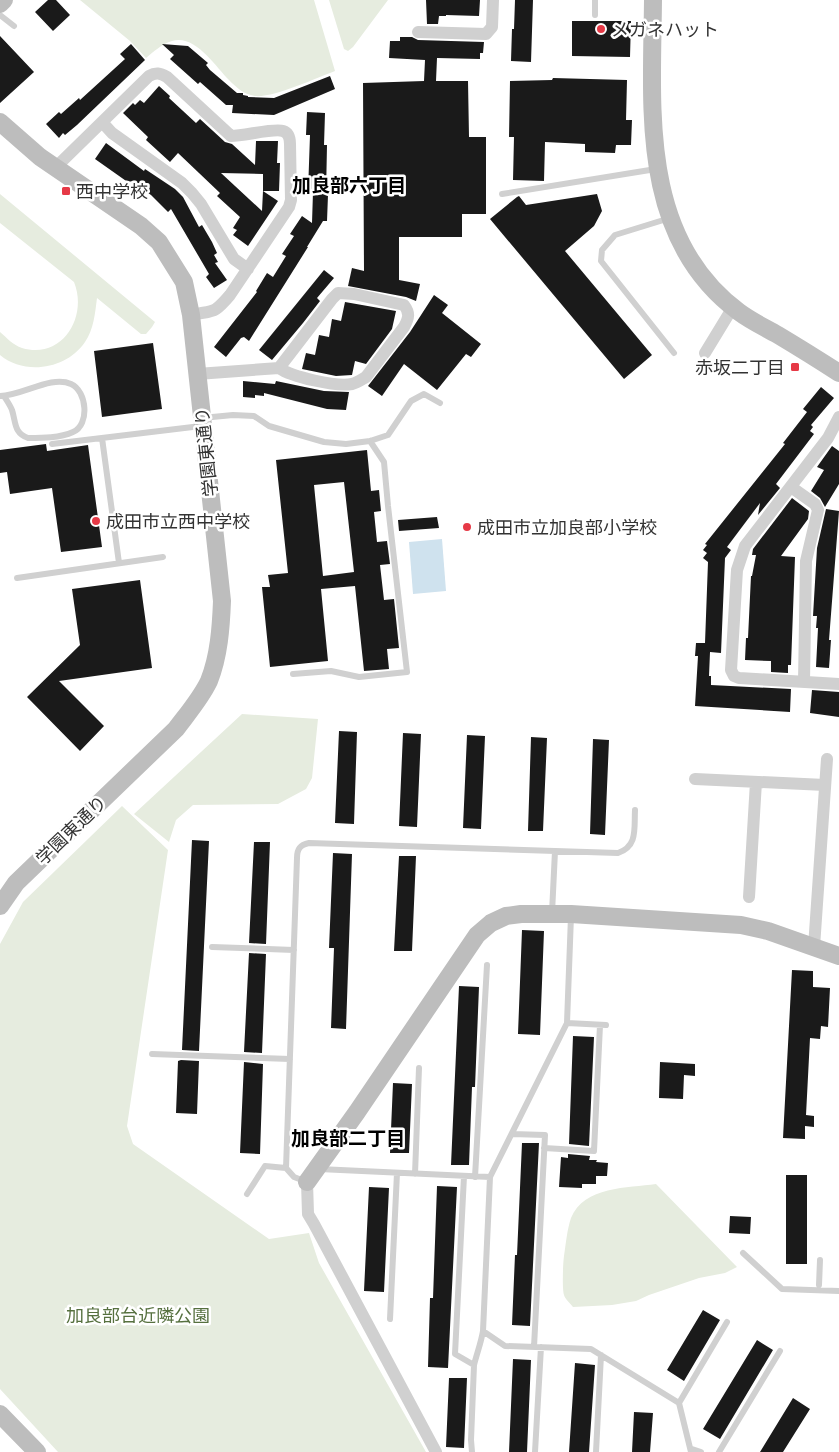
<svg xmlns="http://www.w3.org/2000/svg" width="839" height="1452" font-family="'PT Sans Narrow','Noto Sans JP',sans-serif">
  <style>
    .green { fill: #e6ecdf }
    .water { fill: #cfe2ee }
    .building { fill: #1a1a1a; fill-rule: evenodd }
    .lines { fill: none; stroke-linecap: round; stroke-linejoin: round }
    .lane { stroke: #d0d0d0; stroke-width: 6 }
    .street { stroke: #d0d0d0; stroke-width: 12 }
    .secondary { stroke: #bdbdbd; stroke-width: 18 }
    .poi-dot { fill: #e63946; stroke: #fff; stroke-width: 2 }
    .labels { text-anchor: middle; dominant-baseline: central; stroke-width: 5; stroke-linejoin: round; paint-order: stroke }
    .poi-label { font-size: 18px; fill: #333; stroke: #fff; text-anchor: start }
    .street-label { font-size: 18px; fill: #333; stroke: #fff }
    .park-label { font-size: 18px; fill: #56703f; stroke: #fff }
    .neighbourhood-label { font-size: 19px; font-weight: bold; fill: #000; stroke: #fff }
  </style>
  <rect width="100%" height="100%" fill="#fff"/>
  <path class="green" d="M80,0H314L335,71C316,78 273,98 255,96C243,94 237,88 229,80C215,66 195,34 172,41C162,44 153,52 146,58L130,41Z
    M329,0H388L353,47L348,51L344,49Z
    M0,194L155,322L152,327L146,334H141L97,298C95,313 94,329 85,342C67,369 25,376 0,355V332C7,338 13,345 22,348C63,360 88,316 74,282L0,223Z
    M242,714L318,719L312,778L306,789L278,804L193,805L176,820L169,842L134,814Z
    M122,806L168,850L127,1126L133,1144L269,1239L309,1233L319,1263L426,1452H58L0,1389V944L23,902Z
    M656,1184L737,1267L725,1273L699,1278L649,1295L636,1301L612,1305L573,1307C570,1303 565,1299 564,1295C562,1289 563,1263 564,1256C566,1243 567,1230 571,1218C584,1186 628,1188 656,1184Z"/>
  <path class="water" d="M442,539L446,591L413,594L409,542Z"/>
  <path class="building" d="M48,0H56L70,15L53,31L35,12Z
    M426,0H480L479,16L446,15V16H439L438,24H427Z
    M515,0H533L531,62L511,61L512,29H514Z
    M572,21H631L630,57L572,56Z
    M0,36L34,72L0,103Z
    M400,37H412L418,40L484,42L483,53H480V59L437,58L436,81H468L469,137H486V214H462V237H399V280L420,284L416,301L406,297L348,286L352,268L364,271L363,83L424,81L425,60L389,58L390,41H400Z
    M131,44L145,60L77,125L65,135L63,133L59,138L46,124L59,112L61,114L79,98L80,100L125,59L120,54Z
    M162,44L188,46L208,63L206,65L210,70L237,93H243V95L248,96V97L274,98L330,76L335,89L274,115L232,113L233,105H226L200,82L198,84L170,59L174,55Z
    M553,78L627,80L626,120H632L631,145H616L615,153L585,152V144L545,142L544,181L513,180L514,137H509L510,81L552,80Z
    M159,86L170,96L169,98L196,123L200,119L225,142L232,144L255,165L256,141H278L277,163H280L279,191H263V174L221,173L262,211L263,191L278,201L248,246L233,235L237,230L233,228L240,217L217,196L220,193L178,153L170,162L146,140L148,137L123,113L133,103L135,105L140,100L144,103Z
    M307,112L325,113L324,145H327L326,195H328L327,221H323L307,247H308L249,341L244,337L241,338L226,357L214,347L257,292L256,291L267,273L273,277L286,256L282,254L294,236L290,234L302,216L312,223L313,192H308L310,135H306Z
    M106,143L144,171L145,169L175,189L183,197L199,227L202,225L212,242L217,253L214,255L218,262L215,263L227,280L214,288L206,277L209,274L171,209L168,212L151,195L131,181L129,183L95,159Z
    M597,194L602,211L594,226L565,251L652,355L624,379L490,219L517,197L519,196L526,205Z
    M324,270L334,278L317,298L320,301L303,323L272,360L259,350Z
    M434,295L448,305L442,313L481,344L471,357L466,354L437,390L404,364L382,396L368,386L410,332Z
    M345,302L396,311L392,329L366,364L355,361L352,375L336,376L302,369L306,353L315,355L319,335L329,337L332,319L341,321Z
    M153,343L162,409L102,417L94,351Z
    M243,381L275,384L276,381L324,391L349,392L346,410L327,409L264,393V396L255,395V398L243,397Z
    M821,387L834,398L811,425L813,427L810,431L814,434L776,484L780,488L758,515L760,503L727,547L731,550L725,558L721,653L710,652L709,676H711V685L791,689L790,712L695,706L698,656H695L696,643H705L708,562L703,558L707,553L703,550L707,545L705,544L785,444L783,443L807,412L803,409Z
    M46,444L47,451L88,445L102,547L61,552L52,488L10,494L7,472L0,473V450Z
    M832,446L839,451V484L825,507L820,498L811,491L824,470L817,467Z
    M367,450L371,491L379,490L381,511L374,512L377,542L387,541L390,564L380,565L384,600L394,599L399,648L387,649L389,669L364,671L355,586L321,589L328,661L270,667L262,587H270L268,575L288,573L276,460ZM344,482L354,572L323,576L314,485Z
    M792,498L809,511L808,519L781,556L795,557L791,665H788V673L771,672V661L745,660L746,638H748L751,576H752L756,555H752L753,549Z
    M826,509L839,511L829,640H831L829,668L816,667L818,628H816L817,616H813L817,548Z
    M437,517L439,528L399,531L398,520Z
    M140,580L152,668L59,681L104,726L80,751L27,697L80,645L72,589Z
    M812,690L839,692V717L810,713Z
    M339,731L357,732L354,824L335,823Z
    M403,733L421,734L417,827L399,826Z
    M467,735L485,736L481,829L463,828Z
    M531,737L547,738L543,831H528Z
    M593,739L609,740L605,835L590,834Z
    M192,840L209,841L199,1051L182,1050Z
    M254,842H270L266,944L249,943Z
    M333,853L352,854L346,1029L331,1028L334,948H329Z
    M399,856H416L412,951H394Z
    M522,930L544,931L540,1035L518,1034Z
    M249,953L266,954L262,1053L244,1052Z
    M792,970L813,971V987L830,988L828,1027L821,1026L820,1039L810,1038L806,1115L814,1116V1127L805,1126V1139L783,1138Z
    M459,986L479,987L475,1087H472L469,1165H451Z
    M573,1036L594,1037L589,1146L569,1144Z
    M181,1060L199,1061L197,1114L176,1113L178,1061Z
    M244,1062L263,1064L260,1154L240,1153Z
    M660,1062L695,1064V1076L684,1075L683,1099L659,1098Z
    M393,1083L412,1084L409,1153H390Z
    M522,1143H539L530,1326L512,1325L515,1255H517Z
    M568,1154L590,1156L589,1160H597L596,1162L608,1163L607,1176H596V1184H582V1188L559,1187L561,1157L568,1158Z
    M786,1175H807V1264H786Z
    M437,1186L457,1187L448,1368L428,1367L430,1298H433Z
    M369,1187L389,1188L384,1292L364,1291Z
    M730,1216L751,1217L750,1234L729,1233Z
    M703,1310L720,1320L684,1381L667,1370Z
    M757,1340L773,1350L720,1439L703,1429Z
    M513,1359L531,1360L527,1452H509Z
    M575,1363L595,1365L589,1452H569Z
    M449,1378H467L464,1448L446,1447Z
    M793,1398L810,1409L783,1452H760Z
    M634,1412L653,1413L650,1452H632Z"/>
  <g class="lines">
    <path class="lane" d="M595,0V15
      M0,15L14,26
      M502,194L656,169
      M670,218L615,235L602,250L601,261L674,353
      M0,396C22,396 51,375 71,384C87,391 90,425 73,432C60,438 42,438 28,438C14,433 16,423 12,410C10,405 7,401 4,396
      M202,418L233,415L254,416L269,426L324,442L346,444L370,441L388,435L411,401L424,394L440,403
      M102,438L119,563
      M52,444L201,426
      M17,578L163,557
      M293,674L331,671L359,677L407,672L388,506L384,462L370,441
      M552,913L555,851
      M571,916L567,1023L490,1177L483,1331L505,1346L591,1349L679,1403L691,1452
      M212,947L294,950
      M567,1023L606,1025
      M152,1054L290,1059
      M512,1134L545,1135L534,1347
      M544,1148L594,1151L600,1025
      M319,1169L490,1177
      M415,1174L419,1068
      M464,1176L455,1354L474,1365
      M475,1177L487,965
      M307,1182L294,1177L286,1168L297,858C297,849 300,845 309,843L618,853C638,846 634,829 635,810
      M247,1194L265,1166L286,1168
      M743,1253L782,1289L839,1291
      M819,1285L820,1260
      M390,1319L397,1173
      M679,1403L727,1322
      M692,1449L701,1452
      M472,1452L471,1440L474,1365C477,1353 481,1343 483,1331
      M535,1452L541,1347
      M596,1452L601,1355
      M719,1452L780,1351"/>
    <path class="street" d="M418,32L486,34L492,27L493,0
      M102,122L112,133L182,183L192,193L201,204L234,259L248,269
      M56,167L149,76C156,72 160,73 167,77L231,136C244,136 274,128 283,131C289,133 290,139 290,144L291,200L289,207L230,295C213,315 214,310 191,315
      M705,353L733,307
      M197,374L279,368L332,299L338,293L354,294L404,305C410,313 409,318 404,327L366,377C361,380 357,383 352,384C336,387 292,377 279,368
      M839,417L828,438L745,546L737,570L731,670L734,676L739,678L839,684
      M791,487L815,504L818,510L806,561L804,682
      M695,779L825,785
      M749,897L756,782
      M814,947L827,759
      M307,1182L308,1214L314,1224L436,1452"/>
    <path class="secondary" d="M653,0C652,110 639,238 739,312C751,321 764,327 778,335C798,347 819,360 839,373
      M0,4L4,0
      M0,122L40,157L141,226L159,242L184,282L191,315L222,601C221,627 219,656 209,681C201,698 188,713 176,729L16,883L0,906
      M307,1182L357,1112L477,935L491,923L506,916L521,914H571L741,925L768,931L839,956
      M0,1414L37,1452"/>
  </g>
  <g class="poi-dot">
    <circle cx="601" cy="29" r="5"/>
    <rect x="61" y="186" width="10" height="10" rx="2.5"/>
    <rect x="790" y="362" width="10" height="10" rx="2.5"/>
    <circle cx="96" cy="521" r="5"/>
    <circle cx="467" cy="527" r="5"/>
  </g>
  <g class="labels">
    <g class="poi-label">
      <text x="611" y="29">メガネハット</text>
      <text x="76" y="191">西中学校</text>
      <text x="785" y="367" text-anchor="end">赤坂二丁目</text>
      <text x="106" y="521">成田市立西中学校</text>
      <text x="477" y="527">成田市立加良部小学校</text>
    </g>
    <g class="street-label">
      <text transform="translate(206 452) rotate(-96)">学園東通り</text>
      <text transform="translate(71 830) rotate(-44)">学園東通り</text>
    </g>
    <g class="park-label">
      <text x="138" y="1315">加良部台近隣公園</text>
    </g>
    <g class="neighbourhood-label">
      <text x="349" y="185">加良部六丁目</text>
      <text x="348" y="1138">加良部二丁目</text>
    </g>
  </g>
</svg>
